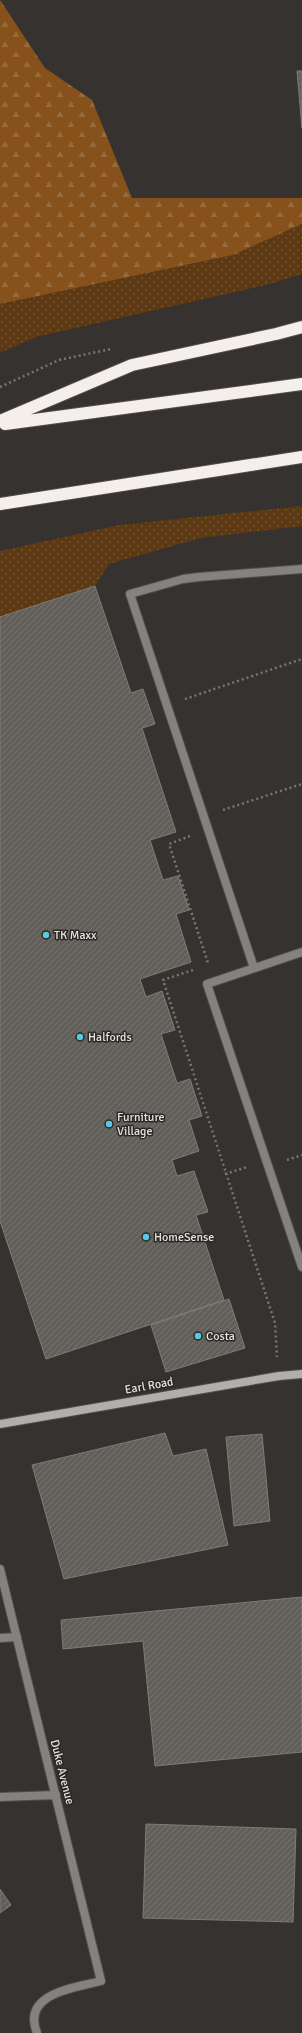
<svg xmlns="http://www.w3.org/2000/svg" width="302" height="2033" font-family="Signika,sans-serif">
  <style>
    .grass { fill: url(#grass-dots) }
    .forest { fill: url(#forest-firs) }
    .building { fill: url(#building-hatch); stroke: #807b77 }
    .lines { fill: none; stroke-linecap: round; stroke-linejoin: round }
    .lane-casing { stroke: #524e4b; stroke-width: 10 }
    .secondary-casing { stroke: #524e4b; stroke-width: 10 }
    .highway-casing { stroke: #524e4b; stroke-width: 14 }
    .path { stroke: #797673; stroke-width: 2.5; stroke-dasharray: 2 3; stroke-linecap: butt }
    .lane { stroke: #848280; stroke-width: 8 }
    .secondary { stroke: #b1aeab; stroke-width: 8 }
    .highway { stroke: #f5efeb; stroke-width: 12 }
    .poi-dot { fill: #55cae0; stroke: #2c2825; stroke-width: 1.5 }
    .labels { text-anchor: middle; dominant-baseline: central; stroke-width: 3; stroke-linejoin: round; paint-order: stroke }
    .poi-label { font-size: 12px; fill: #e5e3e1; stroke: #2c2825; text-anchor: start }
    .street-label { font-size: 12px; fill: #e5e3e1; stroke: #2c2825 }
  </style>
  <defs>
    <pattern id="grass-dots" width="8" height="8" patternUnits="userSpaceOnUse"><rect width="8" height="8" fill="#5c3813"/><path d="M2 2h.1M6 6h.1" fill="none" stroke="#735535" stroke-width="1.8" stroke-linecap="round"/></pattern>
    <pattern id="forest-firs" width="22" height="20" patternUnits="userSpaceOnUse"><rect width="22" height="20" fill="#86511b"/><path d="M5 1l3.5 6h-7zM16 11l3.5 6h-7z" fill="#976a3c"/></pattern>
    <pattern id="building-hatch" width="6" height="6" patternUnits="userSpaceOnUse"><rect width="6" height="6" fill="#625e5a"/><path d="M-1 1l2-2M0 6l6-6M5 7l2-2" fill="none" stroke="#787571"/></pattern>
  </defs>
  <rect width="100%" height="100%" fill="#36322f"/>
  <path class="grass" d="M302,224V274L270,284L36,337L0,353V304L233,255Z
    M302,506V526L201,538L109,564L95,586L0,617V551L119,525Z"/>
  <path class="forest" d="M0,0L45,68L92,100L132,198H302V224L233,255L0,304Z"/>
  <path class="building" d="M297,71H302V128Z
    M95,586L131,693L143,689L155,724L142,728L176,832L150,840L163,880L178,876L189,910L176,914L191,962L140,979L146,997L162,991L175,1030L161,1034L177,1083L190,1079L202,1116L189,1120L199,1151L172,1160L177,1176L194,1171L208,1212L196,1215L224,1300L46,1359L0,1221V617Z
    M229,1299L245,1348L166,1372L151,1325Z
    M165,1433L173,1456L206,1449L228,1545L64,1579L32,1465Z
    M262,1434L270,1521L234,1526L226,1437Z
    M302,1597V1752L155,1766L143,1641L63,1649L61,1620Z
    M146,1824L296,1829L293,1922L143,1918Z
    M0,1889L11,1905L0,1913Z"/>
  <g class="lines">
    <g class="lane-casing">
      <path id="lane" d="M302,952L207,984L302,1267
        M254,968L130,594L183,579L199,577L302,569
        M0,1569L101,1981C75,1988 21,1993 37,2033
        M0,1638L17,1637
        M0,1797L56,1795"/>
    </g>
    <g class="secondary-casing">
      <path id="secondary" d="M0,1424L279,1376L302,1374"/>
    </g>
    <g class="highway-casing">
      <path id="highway" d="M0,421L132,365L276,334L302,327
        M5,424L302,384
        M0,504L302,457"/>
    </g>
    <path class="path" d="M0,387L59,360L111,349
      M185,699L302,659
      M223,810L302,784
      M190,836L169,844L208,963
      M193,970L163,980L275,1323L277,1357
      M287,1160L302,1155
      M225,1174L247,1167"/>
    <use href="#lane" class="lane"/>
    <use href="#secondary" class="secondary"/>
    <use href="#highway" class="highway"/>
  </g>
  <g class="poi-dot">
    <circle cx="46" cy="935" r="4"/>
    <circle cx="80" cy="1037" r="4"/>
    <circle cx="109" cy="1124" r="4"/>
    <circle cx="146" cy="1237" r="4"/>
    <circle cx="198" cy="1336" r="4"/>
  </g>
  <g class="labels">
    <g class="poi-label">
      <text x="54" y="935">TK Maxx</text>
      <text x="88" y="1037">Halfords</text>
      <text x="117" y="1117">Furniture<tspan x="117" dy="14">Village</tspan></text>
      <text x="154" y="1237">HomeSense</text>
      <text x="206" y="1336">Costa</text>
    </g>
    <g class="street-label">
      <text transform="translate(149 1386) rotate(-10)">Earl Road</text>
      <text transform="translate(62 1772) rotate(76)">Duke Avenue</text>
    </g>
  </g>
</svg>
